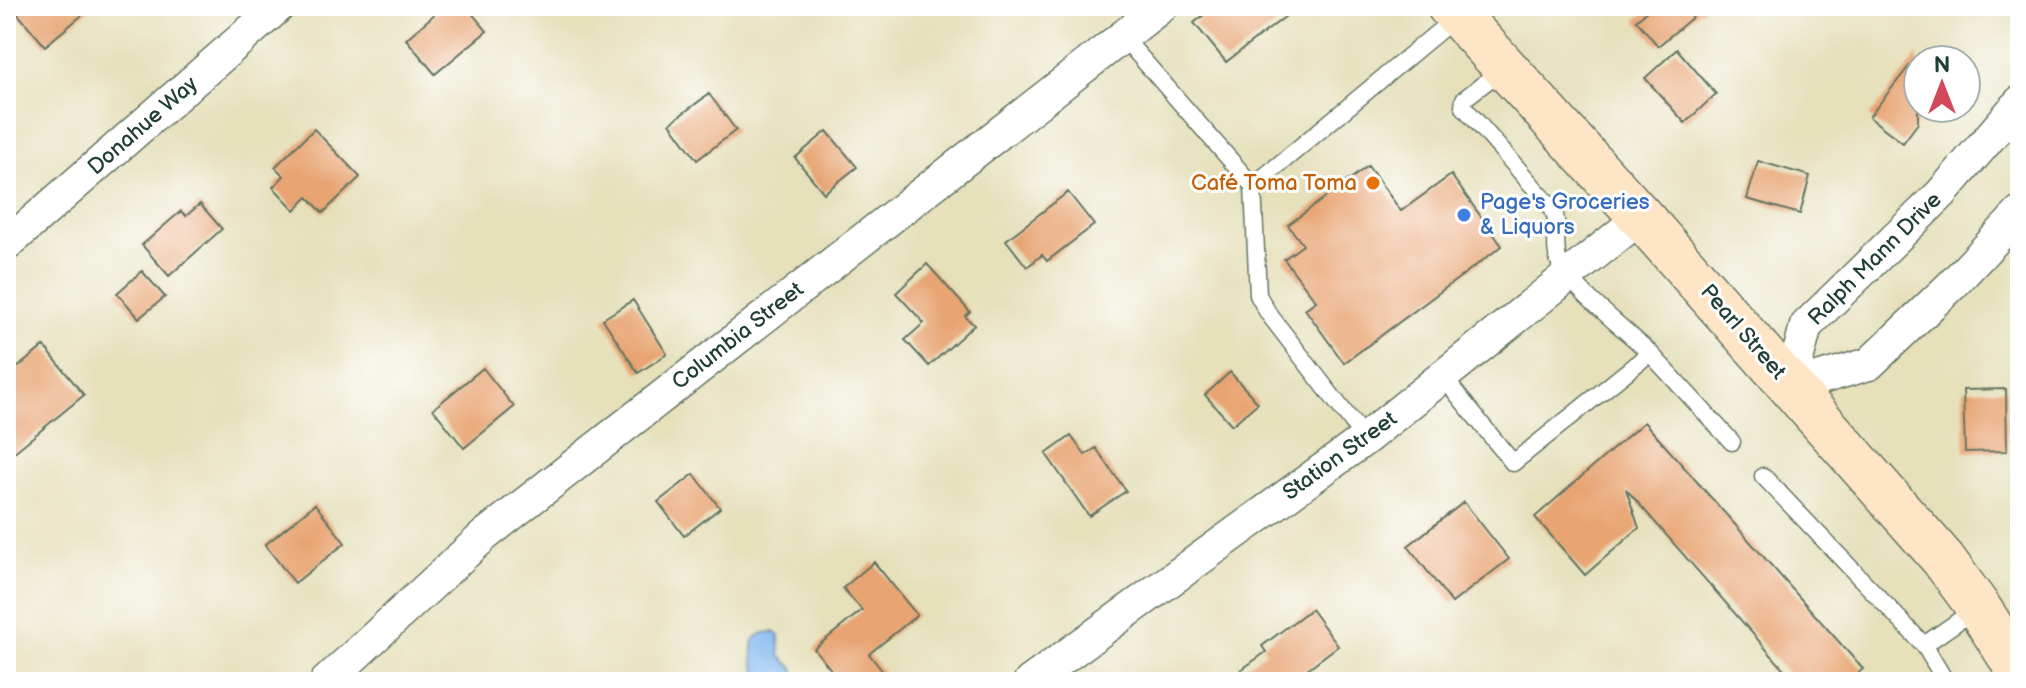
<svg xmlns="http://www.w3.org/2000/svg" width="2026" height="688" font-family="'Balsamiq Sans',sans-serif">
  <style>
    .water { fill: #7fb5ee; stroke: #4f7991; stroke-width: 2 }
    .building { fill: #e8a472 }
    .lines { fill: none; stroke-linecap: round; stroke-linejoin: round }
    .lane-casing { stroke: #657663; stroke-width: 19 }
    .street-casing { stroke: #657663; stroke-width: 35 }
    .secondary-casing { stroke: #657663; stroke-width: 47 }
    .lane { stroke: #fff; stroke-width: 16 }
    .street { stroke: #fff; stroke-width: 32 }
    .secondary { stroke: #fee5c5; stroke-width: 44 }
    .food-dot { fill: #e8710a; stroke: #fff; stroke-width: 3 }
    .shop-dot { fill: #3f7fe0; stroke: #fff; stroke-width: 3 }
    .labels { text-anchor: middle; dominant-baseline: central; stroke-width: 6; stroke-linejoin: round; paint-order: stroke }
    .street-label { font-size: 22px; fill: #1f3d34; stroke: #fff }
    .food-label { font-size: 22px; fill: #c56008; stroke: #fff; text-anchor: end }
    .shop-label { font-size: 22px; fill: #366cbe; stroke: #fff; text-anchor: start }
  </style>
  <rect width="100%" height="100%" fill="#fff"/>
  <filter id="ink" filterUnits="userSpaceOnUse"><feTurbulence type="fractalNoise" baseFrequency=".0125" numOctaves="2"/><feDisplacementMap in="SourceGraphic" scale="16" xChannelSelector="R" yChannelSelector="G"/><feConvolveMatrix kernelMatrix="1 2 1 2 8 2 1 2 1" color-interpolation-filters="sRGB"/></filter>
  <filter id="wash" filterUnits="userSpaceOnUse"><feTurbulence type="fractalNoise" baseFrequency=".006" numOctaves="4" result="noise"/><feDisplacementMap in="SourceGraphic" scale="32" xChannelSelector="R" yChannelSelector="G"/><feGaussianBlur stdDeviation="1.8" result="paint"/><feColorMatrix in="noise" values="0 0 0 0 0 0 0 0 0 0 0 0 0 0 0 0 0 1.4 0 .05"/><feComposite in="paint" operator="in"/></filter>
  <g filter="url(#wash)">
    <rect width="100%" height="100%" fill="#e6e0bb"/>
    <path class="water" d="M774,632L779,636L780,656L795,670V675L789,682H764C752,670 751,655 754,639L763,633Z"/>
    <g id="blocks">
      <path class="building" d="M11,6H93L45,46Z
        M444,6H466L487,31L435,74L406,39Z
        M1215,6H1299L1226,62L1194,23Z
        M1653,6H1706L1658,46L1636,20Z
        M1677,49L1716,94L1685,123L1645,78Z
        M1918,55V123L1903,143L1869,117Z
        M709,94L736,130L697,160L670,123Z
        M314,129L360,177L323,213L308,197L295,210L273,187L284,176L275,167Z
        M827,131L857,167L824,193L795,158Z
        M1758,161L1810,176L1800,214L1747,199Z
        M1368,166L1401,211L1451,175L1502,246L1344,363L1305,309L1316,301L1284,259L1303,245L1288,225Z
        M1068,192L1094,225L1047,261L1042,255L1027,267L1006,240Z
        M200,204L222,229L169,276L142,245L181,211L186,216Z
        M927,264L970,312L965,316L974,325L929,366L905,340L924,323L896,293Z
        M142,271L165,297L139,318L117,293Z
        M633,300L667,354L638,373L603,319Z
        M44,346L84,395L6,459V377Z
        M483,368L514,407L464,448L433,409Z
        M1230,372L1258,403L1232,425L1205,395Z
        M2006,389L2007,451L1965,452L1963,390Z
        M1644,422L1863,669L1848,682H1795L1626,489L1639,528L1585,575L1535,517Z
        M1071,436L1085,455L1096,448L1126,491L1089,516L1046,454Z
        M694,474L720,508L684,536L658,502Z
        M1464,502L1509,559L1452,603L1408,546Z
        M315,504L345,543L295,583L265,545Z
        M874,562L917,615L869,654L891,682H841L814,649L862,610L843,588Z
        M1311,609L1338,646L1290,682H1224L1266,652L1262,646Z"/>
    </g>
  </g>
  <g filter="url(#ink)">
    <use href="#blocks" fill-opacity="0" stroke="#657663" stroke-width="2"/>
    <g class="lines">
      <g class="lane-casing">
        <path id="lane" d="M1123,37L1253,186L1258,295L1268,313L1365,439
          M1253,186L1456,17
          M1650,353L1732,442
          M1444,378L1513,463L1650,353C1627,331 1573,289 1560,264C1551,247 1562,226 1552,208L1463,106L1464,99L1503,69
          M1763,476L1924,645L1977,608
          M1924,645L1946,682"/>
      </g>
      <g class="street-casing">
        <path id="street" d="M6,245L279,6
          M1790,387L1806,326L1941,194L2020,102
          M1790,387L1869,364L1953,284L2020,213
          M326,682L485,535L1162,6
          M1030,682L1365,439L1641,217"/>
      </g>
      <g class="secondary-casing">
        <path id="secondary" d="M1449,6L1641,217L1943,559L1978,607L2020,672"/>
      </g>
      <use href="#lane" class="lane"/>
      <use href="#street" class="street"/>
      <use href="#secondary" class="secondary"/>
    </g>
  </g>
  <circle class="food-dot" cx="1373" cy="183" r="8"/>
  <circle class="shop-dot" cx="1464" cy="215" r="8"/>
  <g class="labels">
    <g class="street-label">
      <text transform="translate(143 126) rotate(-41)">Donahue Way</text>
      <text transform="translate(1875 259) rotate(-45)">Ralph Mann Drive</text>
      <text transform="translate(1743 332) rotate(49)">Pearl Street</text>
      <text transform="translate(738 336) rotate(-38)">Columbia Street</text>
      <text transform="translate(1340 456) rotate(-36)">Station Street</text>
    </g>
    <g class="food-label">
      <text x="1357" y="183">Café Toma Toma</text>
    </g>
    <g class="shop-label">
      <text x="1480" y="202">Page's Groceries<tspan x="1480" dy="25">&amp; Liquors</tspan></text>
    </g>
  </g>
  <rect width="2026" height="688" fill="none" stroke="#fff" stroke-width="32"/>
  <g transform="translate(1942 84)"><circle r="38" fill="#ffffff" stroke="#a5b1ae" stroke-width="2"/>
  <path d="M0-6L14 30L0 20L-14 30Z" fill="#d1495b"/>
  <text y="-12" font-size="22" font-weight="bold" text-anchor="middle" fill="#1f3d34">N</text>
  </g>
</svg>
